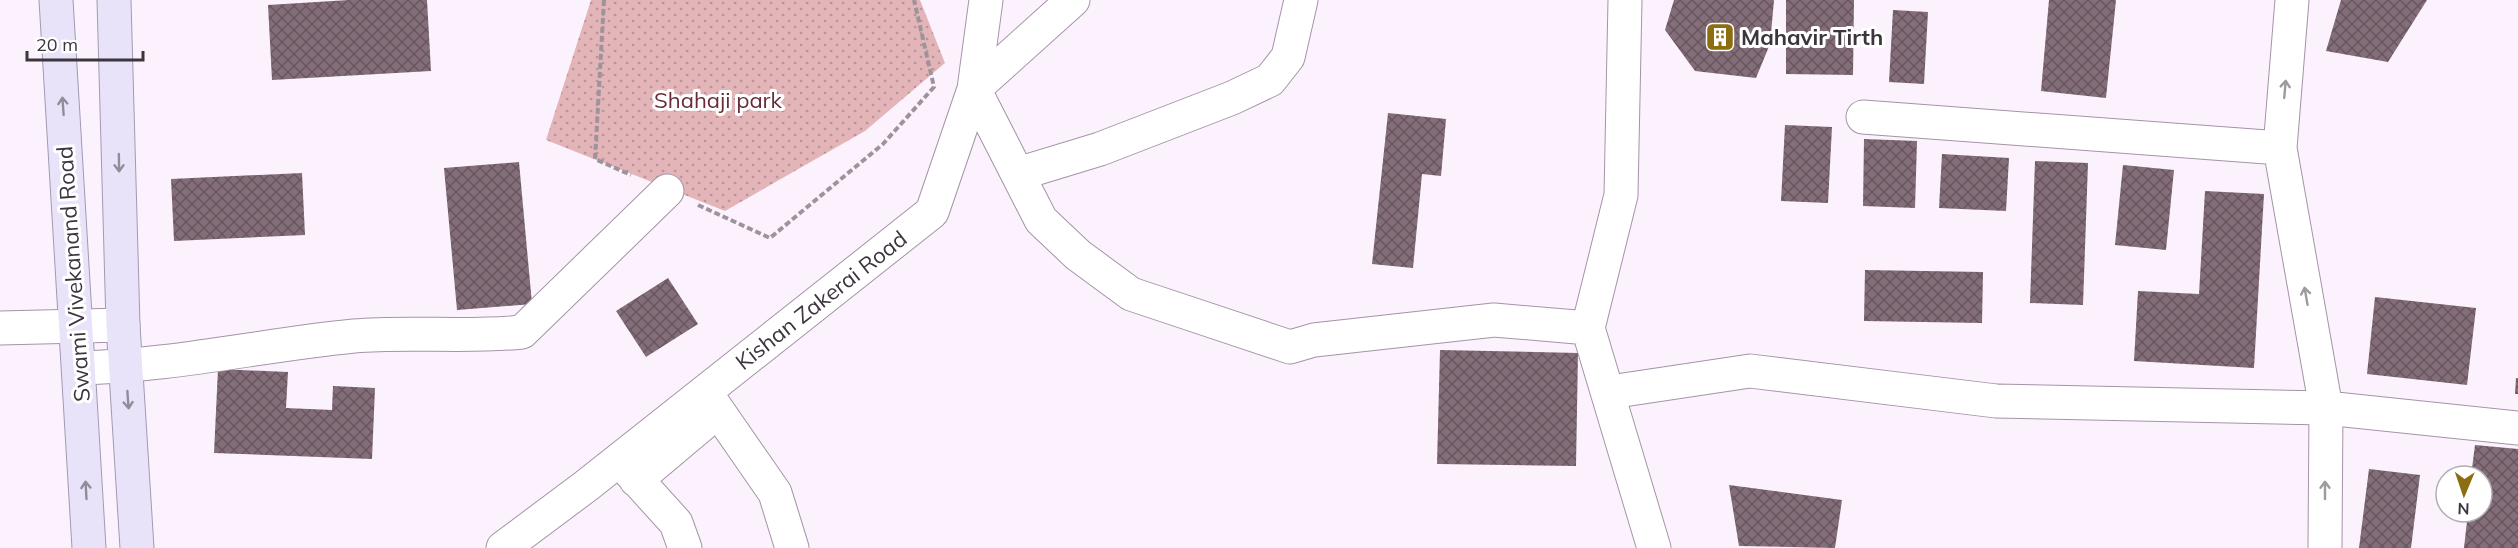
<svg xmlns="http://www.w3.org/2000/svg" width="2518" height="548" font-family="Mulish,sans-serif">
  <style>
    .park { fill: url(#park-dots) }
    .building { fill: url(#building-cross-hatch) }
    .lines { fill: none; stroke-linecap: round; stroke-linejoin: round }
    .minor-casing { stroke: #a494a6; stroke-width: 35 }
    .major-casing { stroke: #a19ab3; stroke-width: 35 }
    .path { stroke: #9c939d; stroke-width: 4; stroke-dasharray: 6 3; stroke-linecap: butt }
    .minor { stroke: #fff; stroke-width: 33 }
    .major { stroke: #e8e3f8; stroke-width: 33 }
    .oneway { stroke: #9e9a9e }
    .oneway2 { stroke: #928c9a }
    .labels { text-anchor: middle; dominant-baseline: central; stroke-width: 6; stroke-linejoin: round; paint-order: stroke }
    .poi-label { font-size: 22px; font-weight: bold; fill: #3c353d; stroke: #fff; text-anchor: start }
    .park-label { font-size: 22px; fill: #672c35; stroke: #fff }
    .street-label { font-size: 22px; fill: #3c353d; stroke: #fff }
  </style>
  <defs>
    <pattern id="park-dots" width="8" height="8" patternUnits="userSpaceOnUse" patternTransform="scale(1.5)"><rect width="8" height="8" fill="#e3b5b9"/><path d="M2 2h.1M6 6h.1" fill="none" stroke="#b99498" stroke-width="1.8" stroke-linecap="round"/></pattern>
    <pattern id="building-cross-hatch" width="8" height="8" patternUnits="userSpaceOnUse" patternTransform="scale(1.5)"><rect width="8" height="8" fill="#836d78"/><path d="M0 0l8 8M0 8l8-8" fill="none" stroke="#67565e"/></pattern>
  </defs>
  <rect width="100%" height="100%" fill="#fcf2fe"/>
  <path class="park" d="M591,0H920L945,63L865,131L725,211L546,140Z"/>
  <path class="building" d="M349,0H427L431,71L272,80L268,5Z
    M1674,0H1774L1770,44L1756,78L1695,71L1665,30Z
    M1786,0H1854L1853,75L1786,74Z
    M2049,0H2116L2106,98L2041,91Z
    M2341,0H2427L2388,62L2326,51Z
    M1893,10L1928,12L1924,84L1889,82Z
    M1388,113L1446,119L1441,176L1422,174L1413,268L1372,264Z
    M1785,125L1832,127L1828,203L1781,201Z
    M1864,139L1917,141L1915,208L1863,206Z
    M1942,154L2009,158L2006,211L1939,208Z
    M2035,161L2088,163L2083,305L2030,303Z
    M519,162L532,304L457,310L444,168Z
    M2123,165L2174,170L2166,250L2115,245Z
    M302,173L305,235L174,241L171,179Z
    M2205,191L2264,194L2254,368L2134,361L2138,291L2199,294Z
    M1865,270L1983,272L1982,323L1864,321Z
    M668,278L698,324L646,357L616,311Z
    M2375,297L2476,308L2467,385L2367,374Z
    M1440,350L1578,353L1576,466L1437,464Z
    M218,369L288,372L286,408L332,410L333,386L375,388L372,459L214,453Z
    M2516,378H2518V394H2515Z
    M2475,445L2518,449V548H2464L2468,512H2482V476H2471Z
    M2369,469L2420,475L2411,548H2359Z
    M1729,485L1842,500L1835,548L1739,546Z"/>
  <g class="lines">
    <g class="minor-casing">
      <path id="minor" d="M986,0L974,89L1041,220L1078,255L1131,294L1290,347L1314,340L1494,320L1588,328
        M1625,0L1621,195L1588,328L1654,548
        M2292,0L2280,148L2326,408L2325,548
        M1863,117L2280,148
        M1018,174L1100,149L1232,98L1270,80L1288,57L1301,0
        M0,328L123,325
        M79,368C172,366 262,345 354,336C410,331 467,338 522,332L667,191
        M705,392L775,493L792,548
        M1610,392L1750,371L1996,401L2326,408L2518,428
        M619,460L676,523L685,548
        M636,480L718,411
        M503,548L586,486L932,212L974,89L1073,0"/>
    </g>
    <g class="major-casing">
      <path id="major" d="M56,0L89,548
        M114,0L123,325L137,548"/>
    </g>
    <path class="path" d="M604,0L595,159L631,175
      M698,205L770,238L883,144L934,87L914,0"/>
    <use href="#minor" class="minor"/>
    <use href="#major" class="major"/>
  </g>
  <defs><path id="oneway-shaft" d="M-6 0H5M1.5-3L5.5 0L1.5 3" fill="none" stroke-width="1.6" stroke-linecap="round" stroke-linejoin="round" transform="scale(1.5)"/></defs>
  <g class="oneway">
    <use href="#oneway-shaft" transform="translate(2285 89) rotate(-85)"/>
    <use href="#oneway-shaft" transform="translate(2306 296) rotate(-100)"/>
    <use href="#oneway-shaft" transform="translate(2325 490) rotate(-90)"/>
  </g>
  <g class="oneway2">
    <use href="#oneway-shaft" transform="translate(63 106) rotate(-94)"/>
    <use href="#oneway-shaft" transform="translate(119 163) rotate(89)"/>
    <use href="#oneway-shaft" transform="translate(128 400) rotate(86)"/>
    <use href="#oneway-shaft" transform="translate(86 490) rotate(-93)"/>
  </g>
  <defs>
    <g id="building-square" transform="scale(1.5)"><rect x="-9" y="-9" width="18" height="18" rx="4" fill="#8c6d10" stroke="#fff"/><path d="M-4-6H4V6H1V3H-1V6H-4ZM-2.5-4.3h1.7v1.8h-1.7ZM.8-4.3h1.7v1.8H.8ZM-2.5-1h1.7V.8h-1.7ZM.8-1h1.7V.8H.8Z" fill="#fff"/></g>
  </defs>
  <g fill-rule="evenodd">
    <use href="#building-square" x="1720" y="37"/>
  </g>
  <g class="labels">
    <g class="poi-label">
      <text x="1741" y="37">Mahavir Tirth</text>
    </g>
    <g class="park-label">
      <text x="718" y="100">Shahaji park</text>
    </g>
    <g class="street-label">
      <text transform="translate(73 274) rotate(-94)">Swami Vivekanand Road</text>
      <text transform="translate(821 300) rotate(-38)">Kishan Zakerai Road</text>
    </g>
  </g>
  <g transform="translate(2464 494) rotate(182)"><circle r="28" fill="#ffffff" stroke="#b1aeb1" stroke-width="1.5"/>
  <path d="M0-4.5L10 22L0 15L-10 22Z" fill="#8c6d10"/>
  <text y="-9" font-size="16" font-weight="bold" text-anchor="middle" fill="#3c353d">N</text>
  </g>
  <path d="M27 51v9h116v-9" fill="none" stroke="#3c353d" stroke-width="3"/>
  <text x="36" y="51" font-size="18" fill="#3c353d" stroke="#ffffff" stroke-width="4.5" paint-order="stroke">20 m</text>
</svg>
